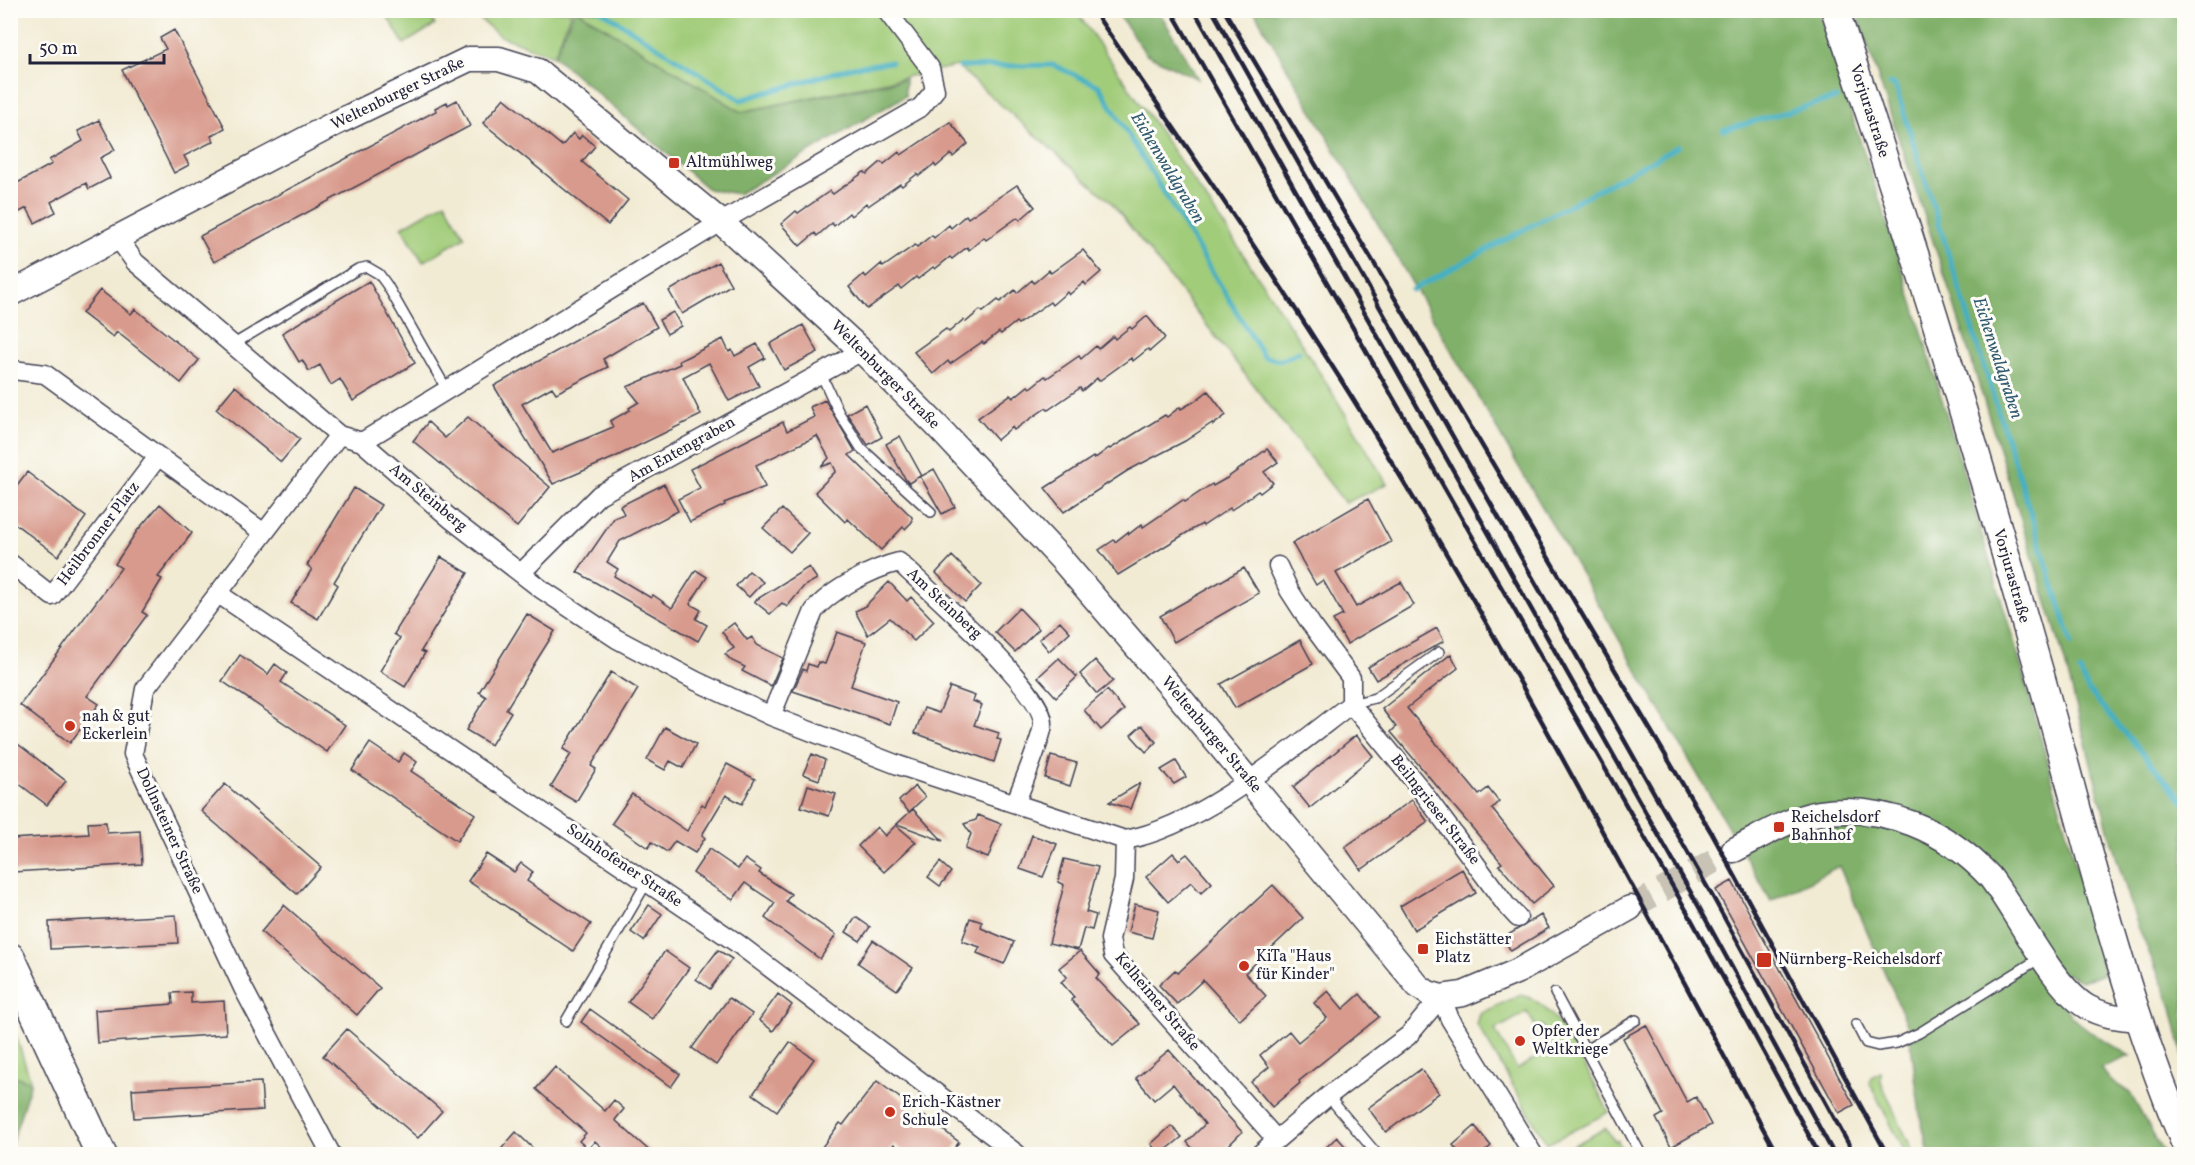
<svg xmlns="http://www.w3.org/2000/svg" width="2195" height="1165" font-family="Vollkorn,serif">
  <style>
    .green { fill: #a1cc79; stroke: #62775a; stroke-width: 1.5; fill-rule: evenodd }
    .forest { fill: #80b069; stroke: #516952; stroke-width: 1.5 }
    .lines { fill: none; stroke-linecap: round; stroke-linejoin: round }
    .stream { stroke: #45b0c3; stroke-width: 5 }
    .building { fill: #d89a8c }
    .tertiary-tunnel { stroke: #c8c3b5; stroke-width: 24; stroke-dasharray: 24 12; stroke-linecap: butt }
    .service-casing { stroke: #414052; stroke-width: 12 }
    .minor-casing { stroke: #414052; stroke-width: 21 }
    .tertiary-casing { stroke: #414052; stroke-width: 27 }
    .secondary-casing { stroke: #414052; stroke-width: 30 }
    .primary-casing { stroke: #414052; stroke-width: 33 }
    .service { stroke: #fff; stroke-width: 9 }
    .minor { stroke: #fff; stroke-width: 18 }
    .tertiary { stroke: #fff; stroke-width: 24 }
    .secondary { stroke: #fff; stroke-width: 27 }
    .primary { stroke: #fff; stroke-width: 30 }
    .rail { stroke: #22223b; stroke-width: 4.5 }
    .poi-dot { fill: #c8321e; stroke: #fdfcf7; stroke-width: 2 }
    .labels { text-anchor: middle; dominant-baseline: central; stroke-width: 6; stroke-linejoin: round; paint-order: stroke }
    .street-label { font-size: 16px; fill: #22223b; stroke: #fdfcf7 }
    .poi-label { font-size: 16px; fill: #22223b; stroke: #fdfcf7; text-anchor: start }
    .water-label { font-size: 18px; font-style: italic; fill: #305b71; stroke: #fdfcf7 }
  </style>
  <rect width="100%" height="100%" fill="#fdfcf7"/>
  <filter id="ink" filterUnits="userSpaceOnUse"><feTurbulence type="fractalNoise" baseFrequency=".0167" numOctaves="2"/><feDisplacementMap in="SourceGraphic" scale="12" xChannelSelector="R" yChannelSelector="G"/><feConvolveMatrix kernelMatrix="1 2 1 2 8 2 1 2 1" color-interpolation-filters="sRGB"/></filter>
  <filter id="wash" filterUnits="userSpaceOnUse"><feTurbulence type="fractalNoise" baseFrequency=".008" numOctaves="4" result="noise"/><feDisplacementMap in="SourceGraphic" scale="24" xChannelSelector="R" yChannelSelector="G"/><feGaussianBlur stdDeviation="1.35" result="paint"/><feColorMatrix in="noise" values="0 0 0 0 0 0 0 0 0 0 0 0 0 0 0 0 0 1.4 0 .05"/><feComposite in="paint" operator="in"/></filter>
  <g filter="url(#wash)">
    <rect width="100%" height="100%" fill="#f2ebd4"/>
    <path class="green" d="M384,11H427L435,25L404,44Z
      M571,11L554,56L500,36L470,11Z
      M578,11H1076C1184,166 1292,320 1387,484L1345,503L1111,202L957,66L741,112Z
      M445,202L465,237L423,262L402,227Z
      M1519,995C1557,997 1591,1080 1609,1112L1547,1144L1477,1024L1480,1014ZM1527,1012L1536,1027L1541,1025L1546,1033L1539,1038L1547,1052L1517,1069L1495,1030Z
      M11,1020L31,1082L11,1075Z
      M1881,1072V1082L1914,1154H1906L1869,1082L1871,1077Z
      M1606,1128L1614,1141L1617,1140L1625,1154H1557Z"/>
    <path class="forest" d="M574,10L578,11L741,112L905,79V96L738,194L708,189L554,56Z
      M1116,11H1159L1198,79L1146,54Z
      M1254,11H1818L1916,312L2024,676L2105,974L2081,981L2067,974L2053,990L2072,1017L2099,1038L2130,1056L2101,1068L2110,1080L2130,1093L2164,1154H1929L1920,1115L1909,1029L1839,866L1771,901Z
      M1856,11H2184V1060L2172,1007L2137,924L2109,833L2062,651L1949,289Z
      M11,1075L31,1082L11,1145L10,1075Z"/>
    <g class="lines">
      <path class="stream" d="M600,10L741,100L853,67L891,62
        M959,67L1053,65L1099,86L1264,357L1282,360L1299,352
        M1890,84L1895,85L2072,644
        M1723,130L1836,98
        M1412,290L1679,146
        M2080,671L2088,690L2184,802"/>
    </g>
    <g id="blocks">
      <path class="building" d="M174,30L225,128L211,136L214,141L184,156L189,165L174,173L122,70L166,49L160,38Z
        M504,98L562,146L573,133L579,139L582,135L595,146L582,162L628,200L608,225L483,123Z
        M457,100L470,126L214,262L200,236L436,111L435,108L447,102L448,105Z
        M99,120L115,150L100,158L110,178L89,189L86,183L51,202L56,212L35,223L27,208L10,217V187L52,164L49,160L83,141L78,131Z
        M950,122L968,144L953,157L951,154L936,167L934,164L919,176L917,174L902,186L900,184L868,206L866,203L851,216L849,213L834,226L832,223L817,236L815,233L800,246L781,224L796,211L798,213L830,191L833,194L864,172L867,174L881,162L884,164L899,152L901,155Z
        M1017,185L1035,207L1020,220L1018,217L986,240L984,237L969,250L967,247L952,259L950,257L935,269L933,267L918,279L916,277L901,289L899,286L867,309L849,287L864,274L866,277L881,264L883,267L915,245L917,247L932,235L934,238L949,225L951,228L966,215L968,218Z
        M1083,250L1101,272L1086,285L1084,282L1069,295L1067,292L1052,305L1050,302L1018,324L1016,322L1001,334L999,332L984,344L982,342L950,364L948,361L933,374L914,352L946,329L949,332L963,320L966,322L980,310L983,312L998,300L1000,302L1015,290L1017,293L1032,280L1034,283L1049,270L1051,273Z
        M718,262L731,285L682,314L669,291Z
        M369,281L415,363L353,401L340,379L331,385L320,365L309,371L302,360L299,362L282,333Z
        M100,290L131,314L135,309L199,360L181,383L117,332L113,337L82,313Z
        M643,303L657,327L603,359L608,367L556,393L552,387L522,404L552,453L613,427L610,421L630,410L629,408L639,402L627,387L680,364L679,361L723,339L729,352L732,350L735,356L757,344L765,358L749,367L759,386L729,401L709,363L683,377L701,415L613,458L553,484L494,386Z
        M673,312L681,326L667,334L659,320Z
        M1147,316L1165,338L1150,351L1148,349L1133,361L1131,358L1099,381L1097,378L1082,391L1080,388L1048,410L1046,408L1014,430L1012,427L997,440L978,418L1010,395L1013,398L1028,386L1030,388L1045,376L1047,378L1079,356L1081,359L1096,346L1098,349L1113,336L1115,339L1130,327L1132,329Z
        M803,325L818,352L784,370L770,344Z
        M235,386L300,439L281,462L216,409Z
        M1208,391L1226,415L1213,425L1212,423L1185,441L1127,471L1064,512L1045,488L1093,457L1094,459L1109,448L1110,449L1165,415L1167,417L1180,407L1181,409L1195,401Z
        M825,400L855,451L849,455L912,517V522L905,529L903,527L881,550L848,519L845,522L815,492L836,471L832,463L821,467L829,458L817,436L756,465L765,487L724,503L725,505L690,522L678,499L700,488L690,469L783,422L787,431L814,417L810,407Z
        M865,404L882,437L868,445L847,414Z
        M468,417L550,487L517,527L413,441L428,422L445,438Z
        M900,436L922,476L934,469L955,507L942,514L920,476L909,483L906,480L886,444Z
        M1267,449L1278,462L1264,472L1273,483L1260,493L1258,491L1231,510L1230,508L1203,526L1202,524L1188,532L1118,575L1099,550L1114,540L1115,542L1128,532L1129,534L1142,524L1143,527L1183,500L1185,502L1212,484L1213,486L1227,478Z
        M27,472L86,517L58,556L10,520V494Z
        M664,484L678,511L620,541L607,562L618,569L614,576L651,598L653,595L672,608L696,570L707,577L690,604L701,610L696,619L707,625L698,641L577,572L614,518L624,514L620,506Z
        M354,488L381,505L334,582L338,585L318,619L291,603L312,569L307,565Z
        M1368,499L1391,542L1336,573L1356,607L1401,582L1414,605L1347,644L1333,620L1343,615L1323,580L1316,585L1292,543Z
        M160,504L192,533L158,577L162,579L142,612L147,615L87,696L99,704L70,743L20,705L121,568L115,564L137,531Z
        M782,509L808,533L790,552L763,528Z
        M952,556L981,585L965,602L936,573Z
        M441,557L468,573L421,651L425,653L405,687L380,671L400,638L394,634Z
        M809,567L817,579L804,586L787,607L782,603L770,614L754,601Z
        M1244,568L1259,593L1174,642L1160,616Z
        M749,571L763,582L749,597L736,586Z
        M889,582L907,601L911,597L934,621L914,641L890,618L868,635L855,611L864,607Z
        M1019,608L1039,629L1015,652L995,632Z
        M527,614L555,631L506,709L511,712L491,745L466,730L486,697L479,692Z
        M1060,621L1070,632L1049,651L1039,639Z
        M734,623L747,640L752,637L757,645L783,658L771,686L742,671L745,667L732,661L725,654L734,648L722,632Z
        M1437,628L1444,641L1376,680L1368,667Z
        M837,632L866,642L851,686L897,702L890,724L793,691L803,669L806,671L808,664L817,667L818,662L825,664Z
        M1300,640L1313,664L1235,708L1221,684Z
        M1451,654L1458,668L1407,708L1479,795L1488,788L1499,802L1492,809L1554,886L1532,904L1499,865L1502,863L1391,732L1396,727L1382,709Z
        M240,655L268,674L275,664L287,673L281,682L345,725L327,752L222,681Z
        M1059,658L1077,677L1056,697L1038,677Z
        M1095,660L1113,681L1097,694L1080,674Z
        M611,672L638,689L591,766L596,769L576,802L551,787L571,754L563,749Z
        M950,687L975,696L973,701L982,705L974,725L999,733L997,739L1001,740L994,762L915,733L924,708L939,713Z
        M1107,690L1124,710L1101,730L1084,710Z
        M1142,725L1156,742L1146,752L1131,735Z
        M665,727L696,744L683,768L670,761L665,770L647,760Z
        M1356,735L1373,756L1310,808L1293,787Z
        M10,738L66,781L47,805L10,777Z
        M370,743L398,762L404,753L417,762L411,771L475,814L457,841L352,770Z
        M812,754L825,760L819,780L803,774Z
        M1051,756L1077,763L1070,786L1045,778Z
        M1176,761L1186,777L1174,784L1161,770Z
        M727,764L755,779L742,804L726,795L702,835L705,838L695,853L675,841L667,852L652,842L648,848L612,823L632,794L687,831L702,804L705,806Z
        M1140,783L1130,809L1109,802Z
        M225,784L321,867L297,894L201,811Z
        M808,785L836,794L829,816L801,807Z
        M915,786L925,797L909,812L899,801Z
        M1412,800L1428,822L1361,870L1345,847Z
        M913,809L943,841L897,824Z
        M978,815L1001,824L988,858L965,849L971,834L964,824L976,820Z
        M106,822L107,833L140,831L142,864L13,872L11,839L89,834L88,823Z
        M896,825L916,842L884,872L858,846L877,827L885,836Z
        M1032,835L1057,844L1043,877L1020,869Z
        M709,849L738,869L745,859L761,870L759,873L791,894L786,901L836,935L820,959L765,918L775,903L745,883L733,900L693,873Z
        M1173,853L1179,860L1187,854L1212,883L1201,893L1191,882L1168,902L1146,877Z
        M486,854L514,872L521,863L533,872L527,881L591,924L573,951L468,881Z
        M1064,859L1098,867L1086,912L1096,915L1092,930L1084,928L1078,950L1049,943L1064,885L1058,882Z
        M940,862L951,872L940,886L928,877Z
        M1462,869L1476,893L1414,930L1400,906Z
        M1732,881L1854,1105L1839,1113L1716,890Z
        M1273,885L1303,918L1245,973L1266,996L1240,1020L1203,980L1177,1004L1159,985L1175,970L1178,973Z
        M1135,904L1159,910L1152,938L1128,932Z
        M284,905L380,988L357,1015L261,932Z
        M649,905L662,914L644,941L631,932Z
        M176,915L178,943L50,949L49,922Z
        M1541,915L1549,928L1511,951L1503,938Z
        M856,917L870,927L860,941L846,932Z
        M970,918L982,922L981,928L1014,942L1004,964L977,953L980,947L962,941Z
        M873,940L913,968L897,990L858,963Z
        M718,950L732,959L710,989L696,979Z
        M665,951L689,968L652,1019L628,1002Z
        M1080,951L1100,974L1096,978L1140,1024L1113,1046L1071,1000L1074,997L1061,982L1067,977L1059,968Z
        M1328,991L1343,1009L1360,994L1379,1017L1299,1081L1300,1083L1272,1107L1251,1082L1269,1067L1260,1055L1289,1031L1298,1042L1327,1018L1314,1003Z
        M191,992V1003L224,1001L226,1034L97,1043L95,1010L173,1004L172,993Z
        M778,994L792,1005L773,1031L759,1020Z
        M729,998L752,1014L716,1065L692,1048Z
        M590,1009L680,1074L671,1087L581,1022Z
        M1646,1025L1687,1102L1696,1097L1711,1125L1671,1147L1656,1118L1663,1114L1623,1038Z
        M347,1029L442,1111L418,1138L323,1056Z
        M790,1042L814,1059L777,1111L753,1094Z
        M1169,1050L1242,1132L1219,1155H1198L1187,1142L1205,1124L1173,1084L1154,1100L1136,1078Z
        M555,1067L605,1111L614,1100L624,1109L615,1120L654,1155H610L595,1141L588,1149L579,1141L586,1133L536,1089Z
        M1421,1069L1439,1093L1386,1132L1368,1108Z
        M877,1081L959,1142L950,1155H907L894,1144L886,1155H816L840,1123L843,1125Z
        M261,1082L263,1110L134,1118L132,1089Z
        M1171,1126L1182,1137L1160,1155L1151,1144Z
        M1475,1126L1491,1146L1480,1155H1461L1453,1145Z
        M516,1132L540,1155H496Z
        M1337,1137L1353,1155H1318Z"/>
    </g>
  </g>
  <g filter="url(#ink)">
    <use href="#blocks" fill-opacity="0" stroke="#414052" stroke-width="1.5"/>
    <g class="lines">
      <path class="tertiary-tunnel" d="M1630,908L1734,850"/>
      <g class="service-casing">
        <path id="service" d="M234,344L358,269L367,267L379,274L387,285L447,390
          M821,374L839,413L861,448L931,512
          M1351,704L1375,698L1439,652
          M1555,993L1641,1154
          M566,1021L647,882
          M1856,1024L1866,1043L1878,1046L1897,1043L1919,1033L2040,958
          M1584,1051L1636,1020
          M1328,1096L1377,1154"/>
      </g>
      <g class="minor-casing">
        <path id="minor" d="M118,238L135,262L339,435L362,442L452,520L541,589L617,639L696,681L771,716L898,765L1125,840C1202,826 1289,751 1351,704
          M13,370L45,374L264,533
          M362,442L721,222L921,107L935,90L930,68L886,10
          M10,563L52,596L157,458
          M1278,566L1289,590L1311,624L1351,678V704L1419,787L1506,905L1518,918
          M521,573L599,495L862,351
          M220,595L737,943L1017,1154
          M771,716L814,611C830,590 874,568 899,562C926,588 1045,691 1043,724C1042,739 1022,785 1016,802
          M1125,840L1124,879L1110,939L1113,955L1276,1139
          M1441,997L1450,1019L1533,1154
          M331,1154L243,988L133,754L145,689L339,435
          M1260,1154L1328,1096L1408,1036L1441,997"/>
      </g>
      <g class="tertiary-casing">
        <path id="tertiary" d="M10,294L334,124L469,59H499L538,71L721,222L862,351L937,426L1062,560L1182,700L1418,986L1428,993L1441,997L1463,994L1518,971L1630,908
          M1734,850C1760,837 1789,818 1819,813C1884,803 1946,830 1990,877C2017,912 2051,985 2087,1007C2103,1016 2119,1017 2136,1019"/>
      </g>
      <g class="secondary-casing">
        <path id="secondary" d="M1835,10C1909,228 1976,449 2039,670C2084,829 2120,989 2184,1141"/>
      </g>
      <g class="primary-casing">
        <path id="primary" d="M10,958L101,1154"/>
      </g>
      <use href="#service" class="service"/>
      <use href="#minor" class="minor"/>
      <use href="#tertiary" class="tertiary"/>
      <use href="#secondary" class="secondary"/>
      <use href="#primary" class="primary"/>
      <path class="rail" d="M1093,10C1192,154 1291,297 1382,446C1523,677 1648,917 1777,1154
        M1171,10L1689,915L1819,1154
        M1194,10L1699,907L1834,1154
        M1212,10L1714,899L1854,1154
        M1224,10L1711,832L1887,1154"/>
    </g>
  </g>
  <g class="poi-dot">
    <rect x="668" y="157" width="12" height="12" rx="3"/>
    <circle cx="70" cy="726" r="6"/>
    <rect x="1773" y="821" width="12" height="12" rx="3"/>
    <rect x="1417" y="943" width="12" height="12" rx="3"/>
    <rect x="1756" y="952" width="16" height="16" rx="3"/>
    <circle cx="1244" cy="966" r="6"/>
    <circle cx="1520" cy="1041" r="6"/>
    <circle cx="890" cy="1112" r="6"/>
  </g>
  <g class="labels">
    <g class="street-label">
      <text transform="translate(398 94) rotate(-26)">Weltenburger Straße</text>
      <text transform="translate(1869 111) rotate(72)">Vorjurastraße</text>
      <text transform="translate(885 375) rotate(45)">Weltenburger Straße</text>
      <text transform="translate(682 450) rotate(-29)">Am Entengraben</text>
      <text transform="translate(428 498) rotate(40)">Am Steinberg</text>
      <text transform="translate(99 534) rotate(-53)">Heilbronner Platz</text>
      <text transform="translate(2011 576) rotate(74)">Vorjurastraße</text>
      <text transform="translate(944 604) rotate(43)">Am Steinberg</text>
      <text transform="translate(1211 735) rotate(50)">Weltenburger Straße</text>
      <text transform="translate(1435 810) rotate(52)">Beilngrieser Straße</text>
      <text transform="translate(169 831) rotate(65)">Dollnsteiner Straße</text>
      <text transform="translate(624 866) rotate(34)">Solnhofener Straße</text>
      <text transform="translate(1157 1002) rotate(50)">Kelheimer Straße</text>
    </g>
    <g class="poi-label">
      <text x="686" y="163">Altmühlweg</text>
      <text x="82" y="717">nah &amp; gut<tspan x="82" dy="18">Eckerlein</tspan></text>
      <text x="1791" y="818">Reichelsdorf<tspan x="1791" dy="18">Bahnhof</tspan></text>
      <text x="1435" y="940">Eichstätter<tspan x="1435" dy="18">Platz</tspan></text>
      <text x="1256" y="957">KiTa "Haus<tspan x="1256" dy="18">für Kinder"</tspan></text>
      <text x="1778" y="960">Nürnberg-Reichelsdorf</text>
      <text x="1532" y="1032">Opfer der<tspan x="1532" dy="18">Weltkriege</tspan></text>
      <text x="902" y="1103">Erich-Kästner<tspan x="902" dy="18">Schule</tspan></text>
    </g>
    <g class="water-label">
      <text transform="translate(1167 168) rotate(59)">Eichenwaldgraben</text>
      <text transform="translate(1997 358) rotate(72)">Eichenwaldgraben</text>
    </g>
  </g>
  <rect width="2195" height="1165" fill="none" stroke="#fdfcf7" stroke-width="36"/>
  <path d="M30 54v9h134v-9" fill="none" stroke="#22223b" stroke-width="3"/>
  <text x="39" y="54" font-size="18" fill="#22223b" stroke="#fdfcf7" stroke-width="4.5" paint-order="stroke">50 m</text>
</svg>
